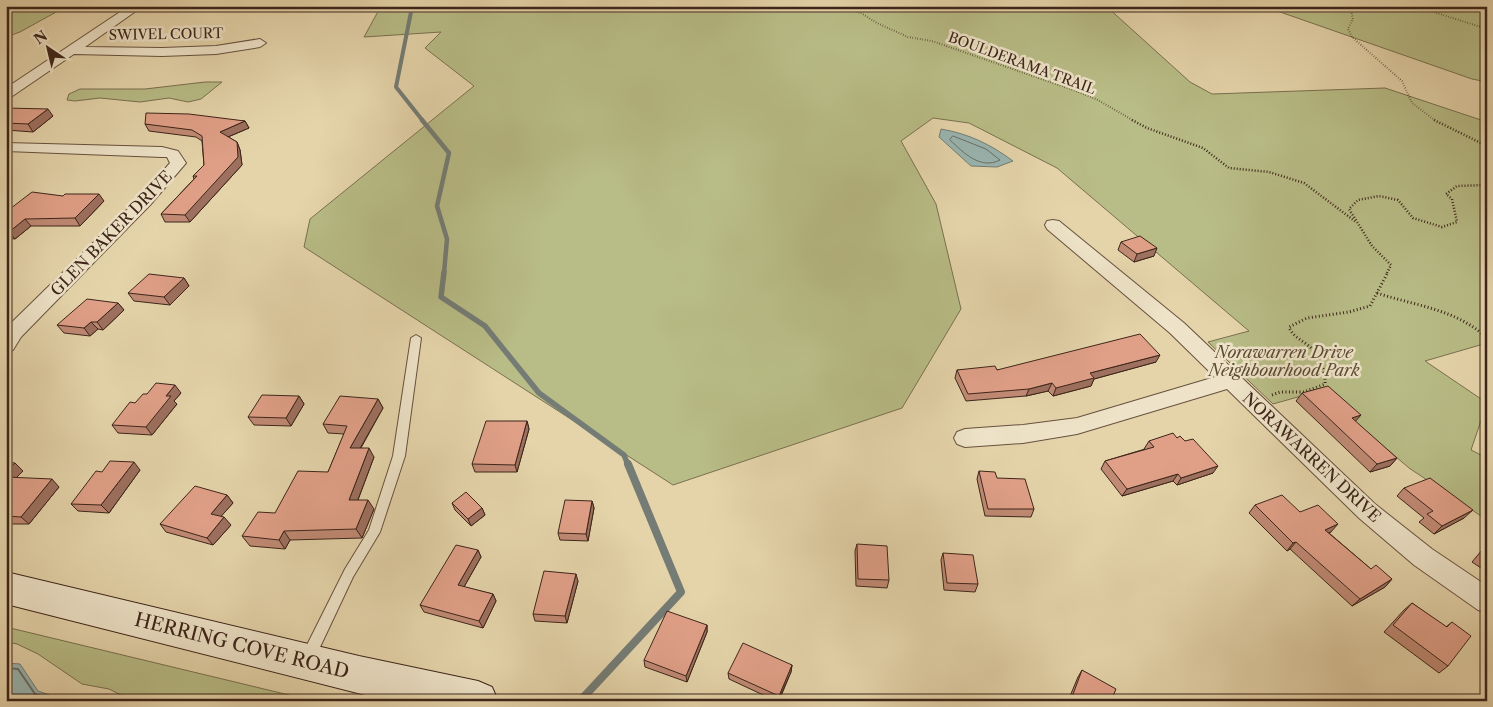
<svg xmlns="http://www.w3.org/2000/svg" width="1493" height="707" font-family="'Libre Caslon Text',serif">
  <style>
    .green { fill: #b8bc86; stroke: #7a7050 }
    .water { fill: #99b6b2; stroke: #747c75 }
    .lines { fill: none; stroke-linecap: round; stroke-linejoin: round }
    .shore-far1 { stroke: #6b6e66; stroke-width: 1 }
    .shore { stroke: #6b6e66; stroke-width: 2 }
    .stream-far3 { stroke: #747c75; stroke-width: 4 }
    .stream-far2 { stroke: #747c75; stroke-width: 4.5 }
    .stream-far1 { stroke: #747c75; stroke-width: 5.5 }
    .stream { stroke: #747c75; stroke-width: 8 }
    .service-casing { stroke: #67513e; stroke-width: 2 }
    .minor-casing { stroke: #67513e; stroke-width: 2 }
    .secondary-casing { stroke: #3d251a; stroke-width: 2 }
    .path-far2 { stroke: #3d251a; stroke-width: 2; stroke-dasharray: 0.5 2; stroke-linecap: butt }
    .path-far1 { stroke: #3d251a; stroke-width: 2.5; stroke-dasharray: 1 2; stroke-linecap: butt }
    .path { stroke: #3d251a; stroke-width: 3; stroke-dasharray: 1 2.5; stroke-linecap: butt }
    .service { fill: #eee3c8; fill-rule: evenodd }
    .minor { fill: #eee3c8; fill-rule: evenodd }
    .secondary { fill: #eee3c8; fill-rule: evenodd }
    .wall { fill: #c18a75; stroke: #3d251a }
    .shaded-wall { fill: #9d705f; stroke: #3d251a }
    .building { fill: #e0a088; stroke: #3d251a }
    .labels { text-anchor: middle; stroke-width: 5; stroke-linejoin: round; paint-order: stroke }
    .far-street-label { font-size: 14px; fill: #3d251a; stroke: #eee3c8 }
    .street-label { font-size: 16px; fill: #3d251a; stroke: #eee3c8 }
    .park-label { font-size: 16px; font-style: italic; fill: #5c4b35; stroke: #eee3c8 }
    .near-street-label { font-size: 19px; fill: #3d251a; stroke: #eee3c8 }
  </style>
  <rect width="100%" height="100%" fill="#e5d4aa"/>
  <filter id="stains"><feTurbulence type="fractalNoise" baseFrequency=".004" numOctaves="4"/><feColorMatrix values="0 0 0 0 .2 0 0 0 0 .09 0 0 0 0 .02 0 0 0 .5 -.17"/></filter>
  <radialGradient id="worn" r=".72"><stop offset=".6" stop-color="#630" stop-opacity="0"/><stop offset="1" stop-color="#630" stop-opacity=".3"/></radialGradient>
  <path class="green" d="M6,6H67L20,32L6,37Z
    M381,6H1106L1190,82L1212,94L1385,88L1487,122V343L1425,361L1487,403L1471,450L1487,458V520L1409,468L1319,391L1273,404L1208,342L1249,331L1057,168L969,123L933,118L901,141L936,204L961,309L902,408L673,485L304,247L310,219L474,86L425,48L441,32L364,37Z
    M1263,6H1487V82L1472,79Z
    M205,82H222L201,99L188,102L169,98L140,102L100,98L75,101L67,100L69,94L80,89H145Z
    M6,627L314,701H133L109,689L82,684L38,654L17,644L6,642Z"/>
  <path class="water" d="M941,129C969,134 990,144 1013,161L997,167L971,166L939,137Z
    M6,663L20,664L38,691L66,701H6Z"/>
  <g class="lines">
    <path class="shore-far1" d="M953,136L986,149L1000,160C980,170 964,153 950,140Z"/>
    <path class="shore" d="M6,668L18,669L35,694L52,701"/>
    <path class="stream-far3" d="M410,6L411,12L396,87L423,121"/>
    <path class="stream-far2" d="M422,120L449,153L437,206L447,239L444,273"/>
    <path class="stream-far1" d="M444,272L441,297L485,326L539,393L624,455L628,465"/>
    <path class="stream" d="M580,701L681,592L628,464"/>
    <defs>
      <path id="service" d="M416,335L421,338L405,456L380,532L353,577L313,662L308,664L303,662L301,657L345,569L369,530L393,456L411,338Z"/>
      <path id="minor" d="M129,6H143L85,47L162,48L216,46L260,39L266,43L260,47L216,54L162,56L74,54L11,97L6,98V88Z
        M6,143L162,147L178,151L186,163L151,204L21,337L13,350L6,352L7,327L139,198L170,163L167,157H162L6,151Z
        M1053,220L1059,221L1184,323L1375,504L1432,549L1487,586V613L1478,610L1414,565L1359,518L1227,389L1077,434L1023,443L965,447L957,444L954,438L957,432L965,429L1023,425L1077,418L1215,377L1170,333L1047,229L1045,225L1047,221Z"/>
      <path id="secondary" d="M6,572L359,656L478,681L492,687L498,701H389L6,604Z"/>
    </defs>
    <use href="#service" class="service-casing"/>
    <use href="#minor" class="minor-casing"/>
    <use href="#secondary" class="secondary-casing"/>
    <path class="path-far2" d="M837,6L861,13L877,23L908,37L932,41L1073,90L1096,99L1134,121
      M1350,6L1353,19L1348,29L1352,37L1402,81L1412,103L1436,121
      M1415,6L1487,29"/>
    <path class="path-far1" d="M1132,120L1147,128L1203,148L1229,168L1269,172L1304,183L1356,222
      M1434,120L1487,146
      M1387,273L1391,265L1372,246L1349,209L1358,200L1379,196L1398,200L1413,218L1442,227L1457,222L1452,199L1446,194L1457,186L1487,185"/>
    <path class="path" d="M1377,293C1416,306 1456,309 1487,338
      M1272,395L1280,392H1304L1325,384C1326,371 1319,355 1310,347C1302,340 1293,337 1289,327L1307,318L1349,312L1370,306L1388,272"/>
    <use href="#service" class="service"/>
    <use href="#minor" class="minor"/>
    <use href="#secondary" class="secondary"/>
  </g>
  <path class="wall" d="M6,108L53,116L33,132L6,130Z
    M245,121L249,128L228,137L237,142L240,150L242,165L190,222H165L161,214L194,179L193,176L204,165L202,141L196,137L149,131L145,124Z
    M104,201L80,226H31L15,239L6,238V212Z
    M1121,242L1154,256L1134,262L1118,250Z
    M184,278L189,286L170,305L134,301L128,293Z
    M118,303L124,310L103,330L98,329L90,336L64,333L57,325Z
    M1156,362L1094,379L1091,386L1053,396L1048,391L1026,396L966,401L955,378L957,370H997Z
    M181,393L174,401L177,404L152,435L118,433L112,425L135,403L147,394Z
    M1302,393L1397,458L1390,466L1370,472L1296,401Z
    M299,396L304,404L291,426L254,425L248,417Z
    M378,399L383,408L361,448L374,457L358,500L374,509L362,538L290,540L285,549L250,546L242,536L275,513L328,472L344,434L328,433L323,424Z
    M527,421L529,429L517,472H475L472,464Z
    M1149,441L1213,473L1177,485L1173,481L1122,496L1101,469L1105,461L1145,449H1144Z
    M6,462L23,471L16,478L59,487L29,524H6Z
    M140,470L109,513L78,511L71,504L102,472Z
    M979,471L1034,509L1031,517L985,516L977,479Z
    M1404,488L1464,518L1434,534L1419,522L1424,518L1397,496Z
    M227,495L233,503L221,516L231,525L213,545L166,532L160,524Z
    M592,501L594,508L588,541L560,540L558,533Z
    M452,503L482,508L485,515L471,526L455,510Z
    M1255,505L1300,512L1331,532L1329,533L1371,569L1392,579L1385,587L1352,606L1290,549L1287,551L1249,513Z
    M857,544L889,580L887,588L856,586L855,551Z
    M1487,544V572L1472,562Z
    M478,550L481,557L464,587L493,594L496,601L483,628L424,612L420,605Z
    M943,553L978,584L975,592L944,590L941,560Z
    M578,581L567,623L535,621L533,614Z
    M1412,603L1446,627L1452,622L1448,666L1439,673L1384,632L1404,610Z
    M707,625V632L687,682L645,667L644,660Z
    M792,665L791,672L779,701H776L729,679L728,673Z
    M1082,670L1111,701H1068L1078,677Z
    M1487,680V701H1482L1479,699Z"/>
  <path class="shaded-wall" d="M48,109L53,116L33,132L28,124Z
    M245,121L249,128L223,139L220,132Z
    M237,142L240,150L242,165L190,222L185,215Z
    M99,194L104,201L80,226L75,218Z
    M25,219L31,226L15,239L9,232Z
    M1157,248L1154,256L1134,262L1137,254Z
    M184,278L189,286L170,305L164,297Z
    M118,303L124,310L103,330L97,322Z
    M91,322L98,329L90,336L84,328Z
    M1160,355L1156,362L1094,379L1091,386L1053,396L1056,388L1090,373Z
    M1052,383L1048,391L1026,396L1029,389Z
    M175,385L181,393L174,401L177,404L152,435L146,427L166,396Z
    M299,396L304,404L291,426L286,418Z
    M378,399L383,408L355,457L350,448Z
    M1361,415L1354,423L1352,418Z
    M527,421L529,429L517,472L515,465Z
    M369,448L374,457L354,510L349,500Z
    M1397,458L1390,466L1370,472L1377,464Z
    M134,462L140,470L109,513L101,505Z
    M15,463L23,471L9,485L6,482V471Z
    M1218,466L1213,473L1177,485L1181,478Z
    M1178,474L1173,481L1122,496L1127,489Z
    M52,479L59,487L29,524L21,517Z
    M227,495L233,503L217,521L211,514Z
    M368,500L374,509L362,538L356,529Z
    M592,501L594,508L588,541L586,534Z
    M482,508L485,515L471,526L468,519Z
    M1473,510L1464,518L1434,534L1442,526Z
    M224,517L231,525L213,545L207,538Z
    M1338,524L1331,532L1318,537L1325,530Z
    M284,531L290,540L285,549L279,540Z
    M1296,542L1290,549L1287,551L1293,543Z
    M478,550L481,557L461,592L458,585Z
    M576,574L578,581L567,623L565,616Z
    M1392,579L1385,587L1352,606L1360,599Z
    M493,594L496,601L483,628L479,621Z
    M707,625V632L687,682L686,676Z
    M792,665L791,672L778,701L779,696Z"/>
  <path class="building" d="M6,108L48,109L28,124L6,123Z
    M146,113L189,114L245,121L220,132L237,142L238,157L185,215L161,214L197,176H193L204,165L202,136L192,130L145,124Z
    M32,192L63,196L65,194H99L75,218L25,219L9,232L6,231V212Z
    M1140,236L1157,248L1137,254L1121,242Z
    M149,274L184,278L164,297L128,293Z
    M87,299L118,303L97,322H91L84,328L57,325Z
    M1140,334L1160,355L1090,373L1094,378L1056,388L1052,383L1029,389L968,394L957,370L995,366L997,370Z
    M156,383L175,385L166,396H171L146,427L112,425L130,402L135,403L143,394H147Z
    M1328,386L1361,415L1352,418L1397,458L1377,464L1302,393Z
    M262,395L299,396L286,418L248,417Z
    M340,396L378,399L350,448H369L349,500H368L356,529L284,531L279,540L242,536L258,512L275,513L298,471L328,472L347,426L323,424Z
    M486,421H527L515,465L472,464Z
    M1173,433L1177,438L1180,436L1185,441L1193,439L1218,466L1181,478L1178,474L1127,489L1105,461L1154,447L1149,441Z
    M110,461L134,462L101,505L71,504L96,471L102,472Z
    M6,462L15,463L6,471Z
    M979,471L995,472L997,478L1025,479L1034,509H988Z
    M6,477L52,479L21,517L6,516Z
    M1430,478L1473,510L1442,526L1427,514L1433,511L1404,488Z
    M195,486L227,495L211,514L224,517L207,538L160,524Z
    M466,492L482,508L468,519L452,503Z
    M1282,495L1300,512L1318,505L1338,524L1325,530L1371,569L1376,565L1392,579L1360,599L1296,542L1293,543L1255,505Z
    M565,500L592,501L586,534L558,533Z
    M857,544L887,546L889,580L858,579Z
    M456,545L478,550L458,585L493,594L479,621L420,605Z
    M1487,548V559L1481,555Z
    M943,553L973,555L978,584L947,583Z
    M544,571L576,574L565,616L533,614Z
    M1412,603L1447,627L1452,622L1471,636L1448,666L1393,625Z
    M667,611L707,625L686,676L644,660Z
    M743,643L792,665L779,696L728,673Z
    M1082,670L1116,689L1111,701H1078L1072,697Z"/>
  <g class="labels">
    <g class="far-street-label">
      <text transform="translate(166 34) rotate(-1)" y="5">SWIVEL COURT</text>
      <text transform="translate(1022 63) rotate(20)" y="5">BOULDERAMA TRAIL</text>
    </g>
    <g class="street-label">
      <text transform="translate(111 233) rotate(-46)" y="6">GLEN BAKER DRIVE</text>
      <text transform="translate(1312 457) rotate(43)" y="6">NORAWARREN DRIVE</text>
    </g>
    <g class="park-label">
      <text x="1284" y="358">Norawarren Drive<tspan x="1284" dy="18">Neighbourhood Park</tspan></text>
    </g>
    <g class="near-street-label">
      <text transform="translate(242 645) rotate(14)" y="7">HERRING COVE ROAD</text>
    </g>
  </g>
  <rect width="1493" height="707" fill="none" stroke="#e5d4aa" stroke-width="25"/>
  <rect x="8" y="8" width="1478" height="692" fill="none" stroke="#3d251a" stroke-width="2.5"/>
  <rect x="12" y="12" width="1468" height="682" fill="none" stroke="#3d251a"/>
  <g transform="translate(48 48) rotate(325)" stroke="#eee3c8" stroke-width="4" paint-order="stroke">
  <path d="M0-4L9 19L0 12L-9 19Z" fill="#3d251a"/>
  <text y="-8" font-size="14" font-weight="bold" text-anchor="middle" fill="#3d251a">N</text>
  </g>
  <rect width="100%" height="100%" filter="url(#stains)"/>
  <rect width="100%" height="100%" fill="url(#worn)"/>
</svg>
